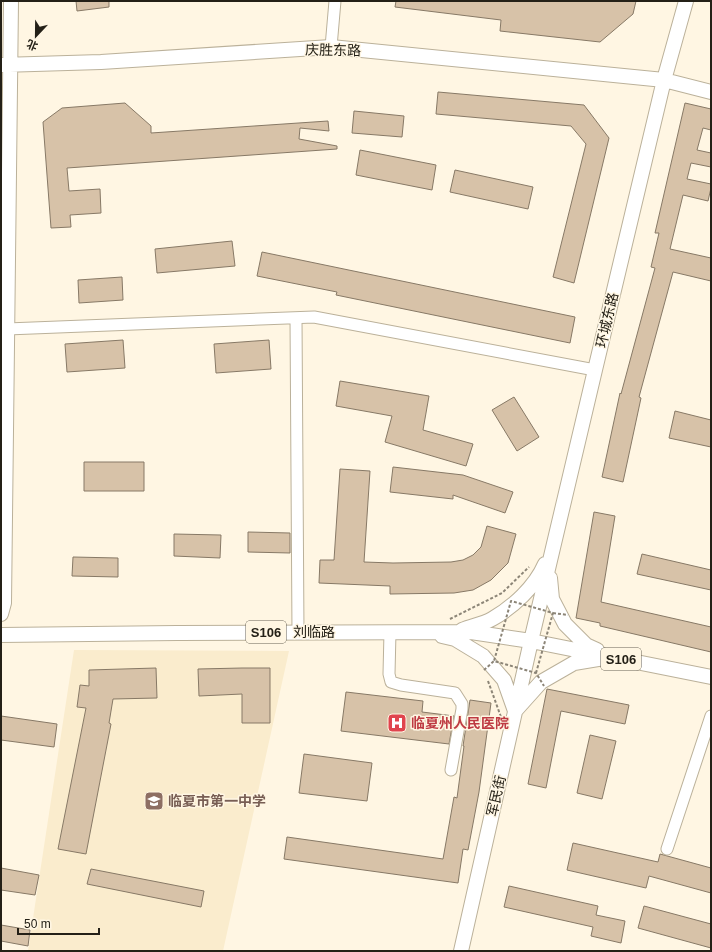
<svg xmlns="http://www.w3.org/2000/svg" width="712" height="952" font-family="Helvetica,'Noto Sans SC',sans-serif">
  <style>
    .built { fill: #faeccd }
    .building { fill: #d7c2a8; stroke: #877966 }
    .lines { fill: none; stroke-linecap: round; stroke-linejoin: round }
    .minor-casing { stroke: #bbb19a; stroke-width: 13 }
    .major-casing { stroke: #bbb19a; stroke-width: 16 }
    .path { stroke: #8c8577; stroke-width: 2; stroke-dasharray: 3 2; stroke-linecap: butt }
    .minor { stroke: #fff; stroke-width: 11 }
    .major { stroke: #fff; stroke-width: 14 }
    .path-bridge { stroke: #8c8577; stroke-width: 2; stroke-dasharray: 3 2; stroke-linecap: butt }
    .labels { text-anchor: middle; stroke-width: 3; stroke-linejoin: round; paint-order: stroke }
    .shield { fill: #fff6e3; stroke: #666054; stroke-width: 1 }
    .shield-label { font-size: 13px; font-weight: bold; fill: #242017 }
    .street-label { font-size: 14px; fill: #242017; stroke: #fff6e3 }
    .health-label { font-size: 14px; font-weight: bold; fill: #be3a42; stroke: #fff6e3; text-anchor: start }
    .education-label { font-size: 14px; font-weight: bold; fill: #785e54; stroke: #fff6e3; text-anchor: start }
  </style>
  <rect width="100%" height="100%" fill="#fff6e3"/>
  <path class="built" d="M74,650L289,651L223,951H28Z"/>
  <path class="building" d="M76,1H109V7L77,11Z
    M396,1H636L633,14L600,42L500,31L501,20L395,7Z
    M438,92L584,105L609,138L574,283L553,277L586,144L571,126L436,114Z
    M125,103L151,126V133L328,121L329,131L300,128L299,139L337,146V149L67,168L69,191L100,189L101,213L70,215L71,227L51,228L43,122L62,108Z
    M685,103L711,109V130L703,128L697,150L711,153V167L691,163L687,179L711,184V188L708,201L683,195L670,249L711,258V281L673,272L639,397L641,398L623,482L602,477L620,393L621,394L655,268L651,267L659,233H655Z
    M354,111L404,116L402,137L352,133Z
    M360,150L436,165L432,190L356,175Z
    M455,170L533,187L528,209L450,192Z
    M232,241L235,266L157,273L155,249Z
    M262,252L575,317L570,343L336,295L337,292L257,276Z
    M122,277L123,300L79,303L78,280Z
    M123,340L125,368L67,372L65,344Z
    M269,340L271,369L216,373L214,344Z
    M340,381L429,396L423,430L473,444L466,466L385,442L392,416L336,406Z
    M514,397L539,437L517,451L492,410Z
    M675,411L711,420V447L669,438Z
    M84,462H144V491H84Z
    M393,467L463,475L513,492L505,513L453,495V499L390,492Z
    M340,469L370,471L364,562L393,563L451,562L463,560L473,555L481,547L487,526L516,534L508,563L491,580L473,590L454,593L390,594V586L319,583L320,560H334Z
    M594,512L615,516L601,602L711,627V652L600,626V623L576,618Z
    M248,532L290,533V553L248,552Z
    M174,534L221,535L220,558L174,556Z
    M642,554L711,570V590L637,574Z
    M73,557L118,558V577L72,576Z
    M156,668L157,698L113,699L109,723L111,724L86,854L58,849L86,708L77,707L80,685L89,686V670Z
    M242,668H270V723H242V694L199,696L198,669Z
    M547,689L629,705L625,724L561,711L546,788L528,784Z
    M346,692L423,701L422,712L454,716L449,744L341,731Z
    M470,700L491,703L479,792L468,850L463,849L458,883L284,859L287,837L443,859L454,797L457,798L464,746H463Z
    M1,716L57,724L54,747L1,740Z
    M590,735L616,741L602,799L577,793Z
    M304,754L372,763L367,801L299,793Z
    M573,843L658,862L660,854L711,868V893L649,876L646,888L567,870Z
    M1,868L39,875L35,895L1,890Z
    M91,869L204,891L201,907L87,884Z
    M509,886L598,906L596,915L625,921L621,943L591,936L593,927L504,907Z
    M644,906L711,924V948L638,928Z
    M1,925L30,930L28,946L1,941Z"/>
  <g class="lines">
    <defs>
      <path id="minor" d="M331,47L335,1
        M296,318L298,632
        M7,329L314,317L595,370
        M390,632L389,674L391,682L401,685L455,693L462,704V709L451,770
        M667,849L711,716"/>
      <path id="major" d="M1,65L101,62L331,47L664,80L711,92
        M550,578L552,599L565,624L586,645L597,650
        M1,614L4,603L11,1
        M462,630C472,626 483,624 492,619C513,607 535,587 545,564
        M1,635L177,633L471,632L531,641L711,677
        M442,636L455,639L483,656L504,680L515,711L541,682L574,663L604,658
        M461,951L531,641L595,370L664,80L686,1"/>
    </defs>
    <use href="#minor" class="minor-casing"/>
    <use href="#major" class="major-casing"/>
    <path class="path" d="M450,619L502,593L529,567
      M488,681L501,717"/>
    <use href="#minor" class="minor"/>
    <use href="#major" class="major"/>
    <path class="path-bridge" d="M553,613L568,615
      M484,670L494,661
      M536,673L553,613L511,601L494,661L536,673L544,686"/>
  </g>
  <defs>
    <symbol id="hospital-square" viewBox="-11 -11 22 22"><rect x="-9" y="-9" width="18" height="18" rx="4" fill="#e0444e" stroke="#fff6e3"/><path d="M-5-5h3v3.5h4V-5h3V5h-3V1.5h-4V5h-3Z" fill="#fff"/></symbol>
    <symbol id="school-square" viewBox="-11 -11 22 22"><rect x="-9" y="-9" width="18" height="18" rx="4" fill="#8d6e63" stroke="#fff6e3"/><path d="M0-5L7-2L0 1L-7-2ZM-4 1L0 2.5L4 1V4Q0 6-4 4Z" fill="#fff"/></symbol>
  </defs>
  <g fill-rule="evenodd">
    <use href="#hospital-square" x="386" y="712" width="22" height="22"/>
    <use href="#school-square" x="143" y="790" width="22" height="22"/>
  </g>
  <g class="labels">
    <g class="shield">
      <rect x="246" y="621" width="40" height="22" rx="3"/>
      <rect x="601" y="648" width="40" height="22" rx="3"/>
    </g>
    <g class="shield-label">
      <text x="266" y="637">S106</text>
      <text x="621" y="664">S106</text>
    </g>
    <g class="street-label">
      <text transform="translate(333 50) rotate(1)" y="5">庆胜东路</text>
      <text transform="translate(607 320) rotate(-77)" y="5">环城东路</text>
      <text x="314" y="637">刘临路</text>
      <text transform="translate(496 796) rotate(-77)" y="5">军民街</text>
    </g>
    <g class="health-label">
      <text x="411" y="728">临夏州人民医院</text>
    </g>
    <g class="education-label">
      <text x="168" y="806">临夏市第一中学</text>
    </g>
  </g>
  <rect width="712" height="952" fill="none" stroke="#242017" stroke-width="4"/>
  <g transform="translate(36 36) rotate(202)" stroke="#fff6e3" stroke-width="3" paint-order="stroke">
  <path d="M0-3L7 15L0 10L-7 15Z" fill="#242017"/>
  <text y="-6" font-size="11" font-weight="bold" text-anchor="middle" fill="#242017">北</text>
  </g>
  <path d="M18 928v6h81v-6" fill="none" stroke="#242017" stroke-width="2"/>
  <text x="24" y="928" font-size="12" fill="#242017" stroke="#fff6e3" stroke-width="3" paint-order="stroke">50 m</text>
</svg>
